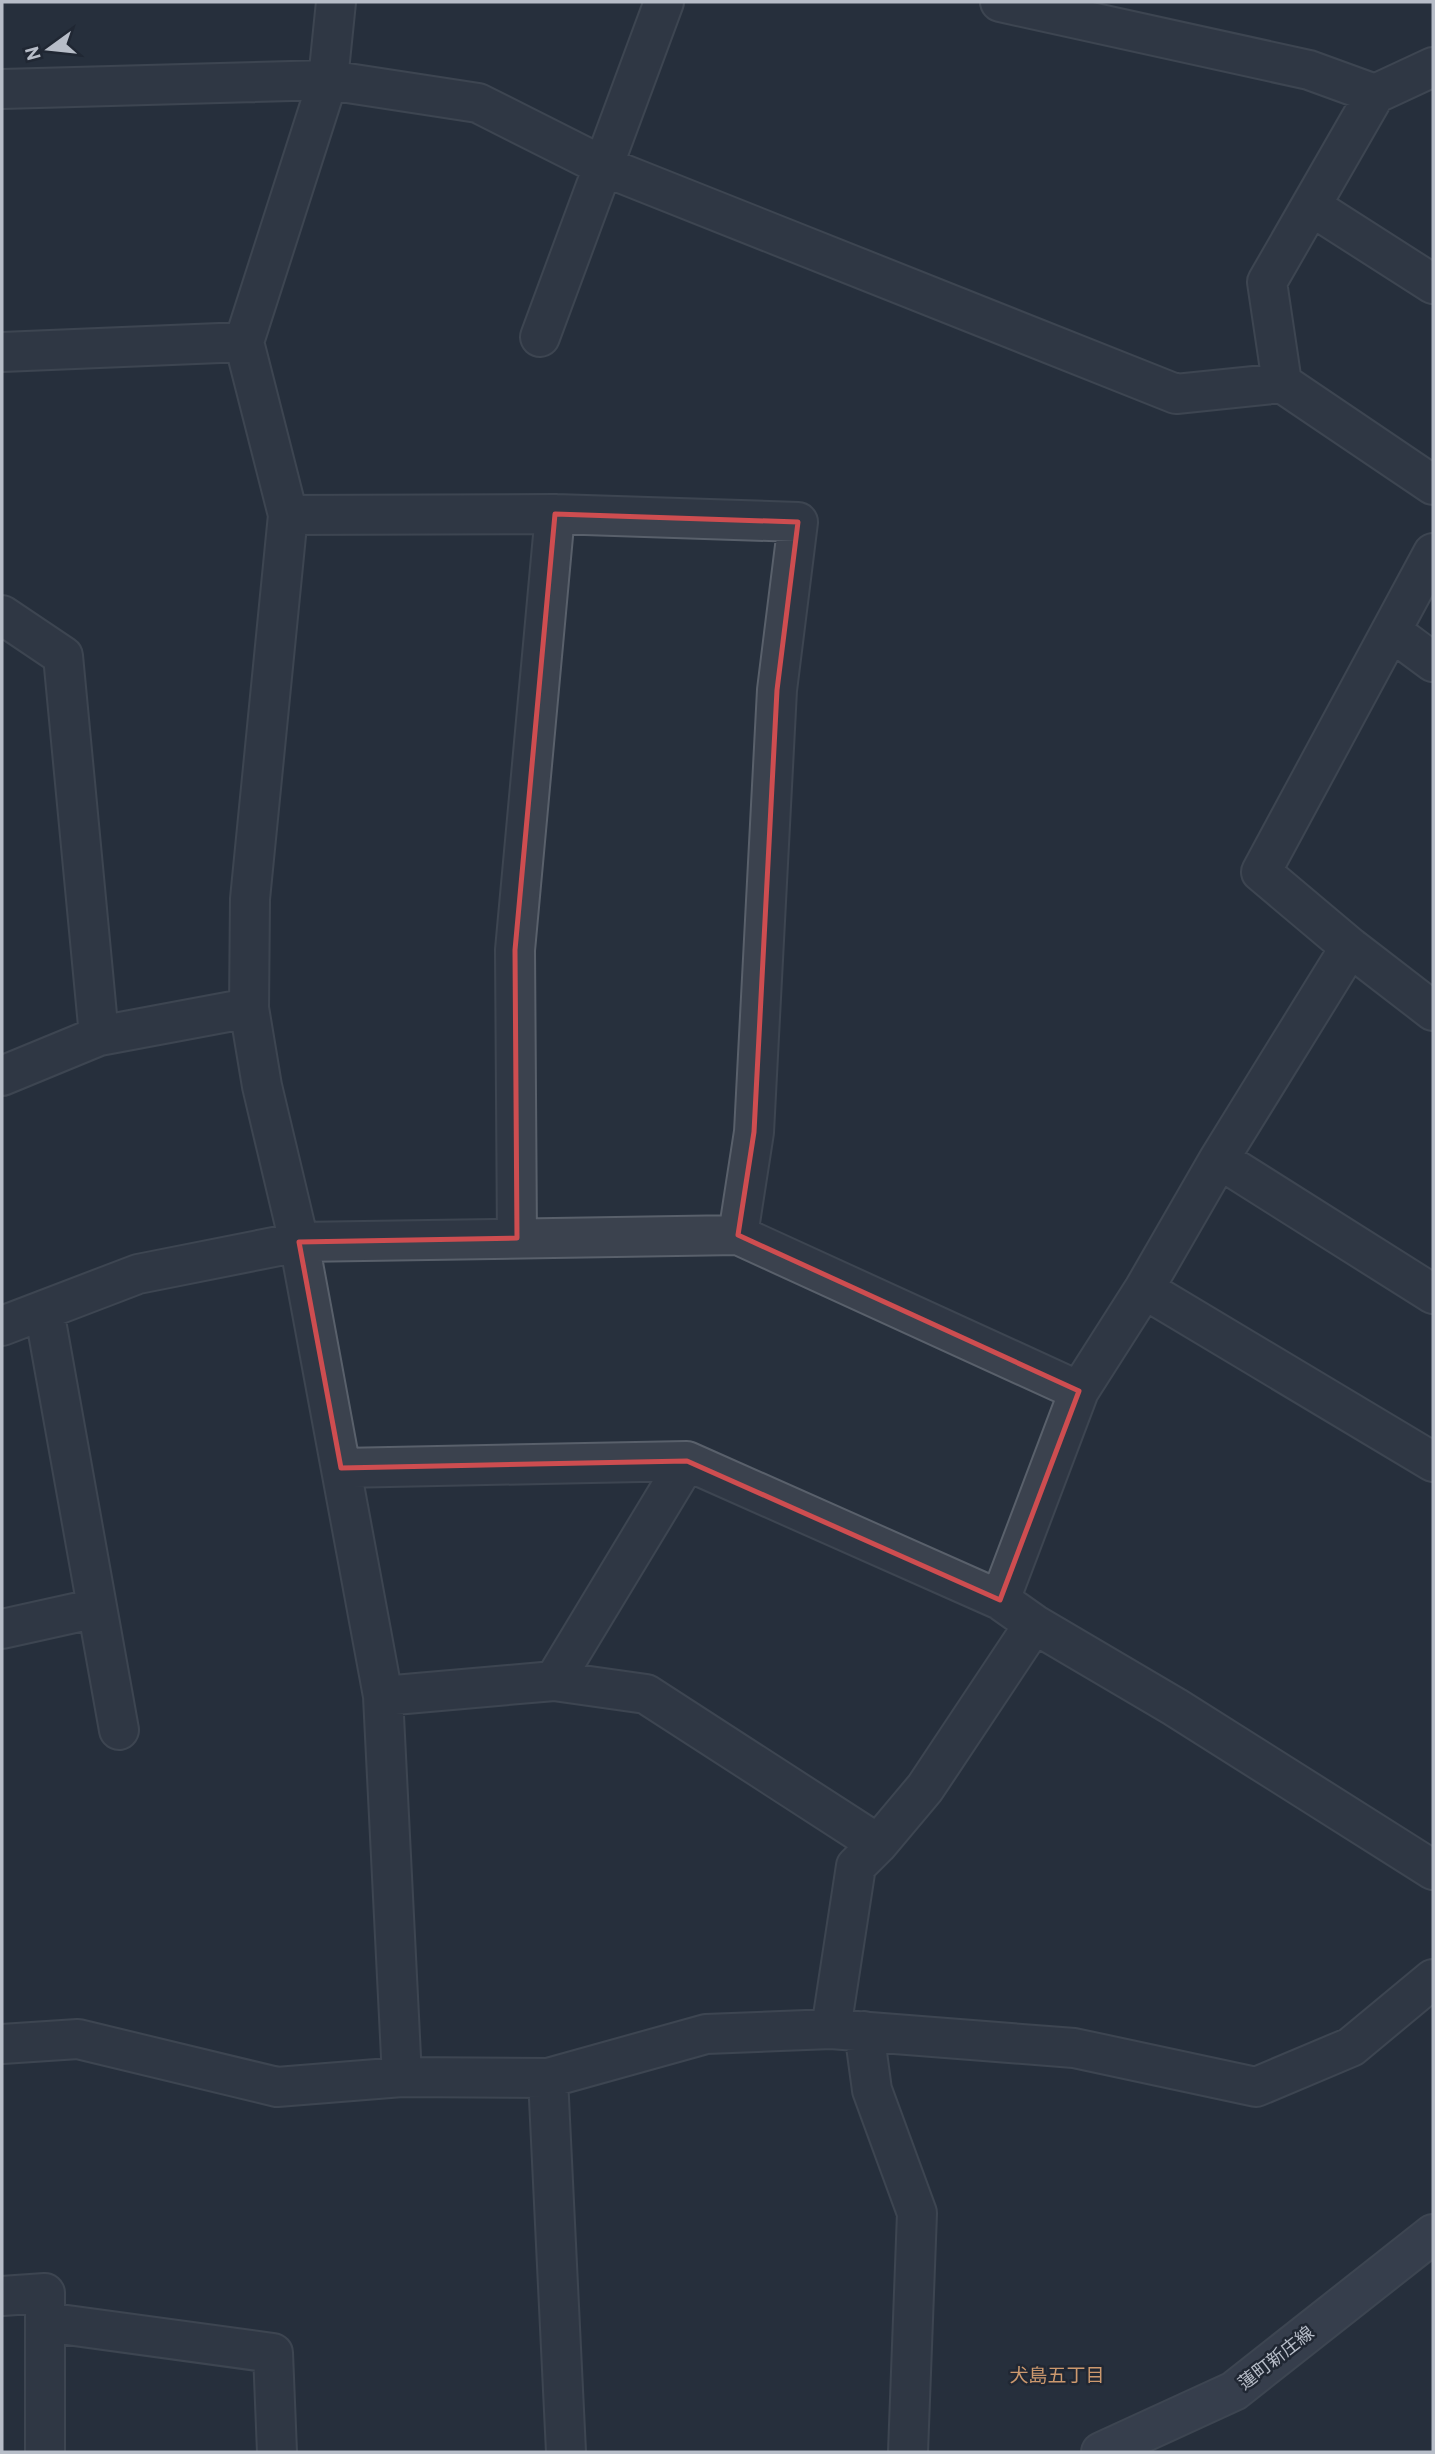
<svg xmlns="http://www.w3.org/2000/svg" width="1435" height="2454" font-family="Overpass,'Noto Sans JP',sans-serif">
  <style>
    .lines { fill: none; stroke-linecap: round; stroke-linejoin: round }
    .minor-casing { stroke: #59606b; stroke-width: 42 }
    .secondary-casing { stroke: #59606b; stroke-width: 42 }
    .minor { stroke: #3b424e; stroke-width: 38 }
    .secondary { stroke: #495160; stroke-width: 38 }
    .marked { fill: none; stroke: #ce4d50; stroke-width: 5; stroke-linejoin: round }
    .labels { text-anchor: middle; stroke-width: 5; stroke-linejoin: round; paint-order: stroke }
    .street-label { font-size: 18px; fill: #b7bdc8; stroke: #202733 }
    .neighbourhood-label { font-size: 19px; fill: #cc996e; stroke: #202733 }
  </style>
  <rect width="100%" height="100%" fill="#27303d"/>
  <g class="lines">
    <defs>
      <path id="minor" d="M336,2L328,80L244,342L288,515L250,899L249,1008L262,1086L299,1242L383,1696L402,2077L548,2078L566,2452
        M1000,2L1309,70L1375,94
        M1433,67L1375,94L1267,282L1282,383L1433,485
        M2,89L328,80L478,103L603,166L1176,394L1282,383
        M1311,206L1433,284
        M540,337L664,2
        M2,352L244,342
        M288,515L555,514L798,522L777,690L754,1132L738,1235
        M1433,553L1261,872L1350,947L1433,1011
        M2,615L63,656L99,1036
        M1391,631L1433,662
        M2,1076L99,1036L249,1008
        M1219,1159L1433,1294
        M517,1238L515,950L555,514
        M1144,1289L1433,1462
        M44,1310L119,1730
        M2,1326L138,1274L299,1242L738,1235L1079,1391L1000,1600L1034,1624L1175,1707L1433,1870
        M1079,1391L1144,1289L1219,1159L1350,947
        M341,1468L687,1461L1000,1600
        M2,1629L97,1608
        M554,1681L687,1461
        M383,1696L554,1681L646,1694L878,1844
        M831,2029L856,1866L878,1844L925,1788L1034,1624
        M864,2031L872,2090L917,2213L908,2452
        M2,2044L78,2039L277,2087L402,2077
        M548,2078L706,2034L831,2029L1074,2048L1256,2087L1351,2047L1433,1979
        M2,2296L45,2293V2452
        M45,2322L273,2353L277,2452"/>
      <path id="secondary" d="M1101,2452L1234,2391L1433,2234"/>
    </defs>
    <use href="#minor" class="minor-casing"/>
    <use href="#secondary" class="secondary-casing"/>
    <use href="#minor" class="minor"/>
    <use href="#secondary" class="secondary"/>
  </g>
  <path d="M0 0H1435V2454H0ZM555,514L798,522L777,690L754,1132L738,1235L1079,1391L1000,1600L687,1461L341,1468L299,1242L517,1238L515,950Z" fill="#27303d" fill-opacity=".55" fill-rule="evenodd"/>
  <path class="marked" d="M555,514L798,522L777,690L754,1132L738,1235L1079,1391L1000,1600L687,1461L341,1468L299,1242L517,1238L515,950Z"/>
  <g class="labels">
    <g class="street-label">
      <text transform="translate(1276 2358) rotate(-38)" y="6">蓮町新庄線</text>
    </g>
    <g class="neighbourhood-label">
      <text x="1057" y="2382">犬島五丁目</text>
    </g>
  </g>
  <rect width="1435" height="2454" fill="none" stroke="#b7bdc8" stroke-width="7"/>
  <g transform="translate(49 49) rotate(255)" stroke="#202733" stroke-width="5" paint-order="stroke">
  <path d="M0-5L12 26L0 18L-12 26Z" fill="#b7bdc8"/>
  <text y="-10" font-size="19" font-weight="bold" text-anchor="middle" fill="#b7bdc8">N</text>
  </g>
</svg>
